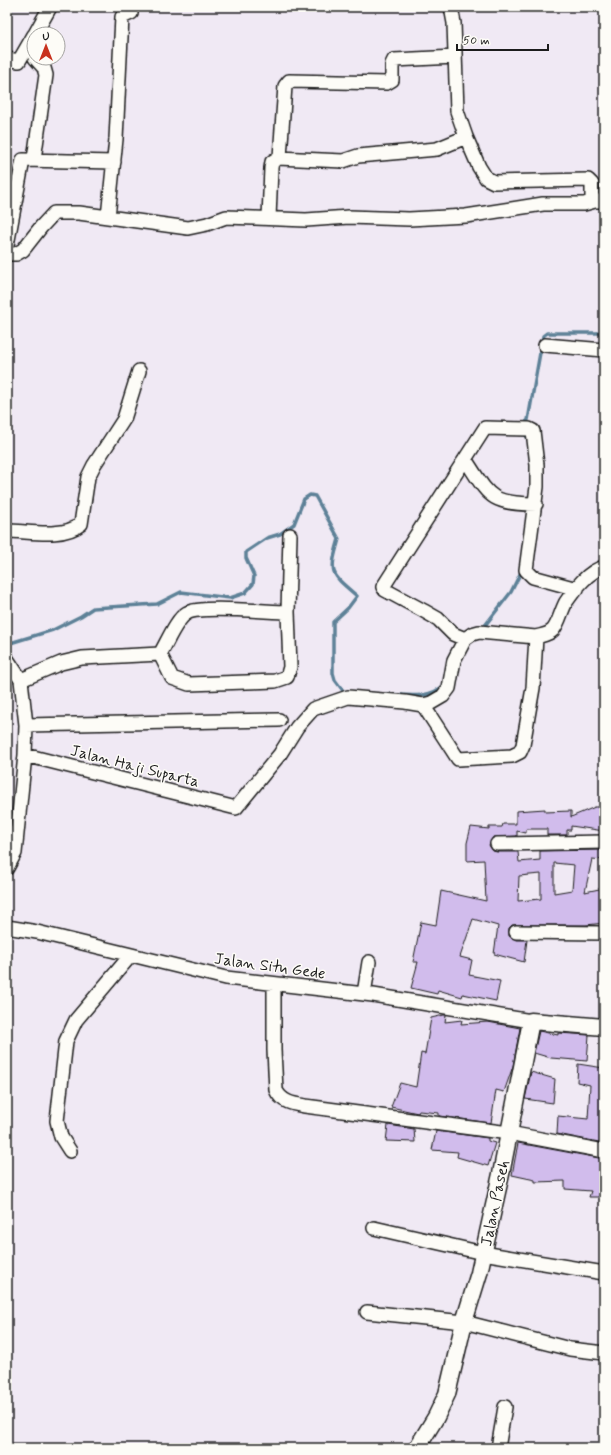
<svg xmlns="http://www.w3.org/2000/svg" width="611" height="1455" font-family="Mynerve,sans-serif">
  <style>
    .lines { fill: none; stroke-linecap: round; stroke-linejoin: round }
    .stream { stroke: #5d8197; stroke-width: 3.5 }
    .building { fill: #d1bcec; stroke: #1c1c1c; fill-rule: evenodd }
    .minor-casing { stroke: #1c1c1c; stroke-width: 16 }
    .tertiary-casing { stroke: #1c1c1c; stroke-width: 19 }
    .minor { stroke: #fdfcf7; stroke-width: 13 }
    .tertiary { stroke: #fdfcf7; stroke-width: 16 }
    .labels { text-anchor: middle; stroke-width: 3; stroke-linejoin: round; paint-order: stroke }
    .street-label { font-size: 16px; fill: #1c1c1c; stroke: #fdfcf7 }
  </style>
  <rect width="100%" height="100%" fill="#f0e9f4"/>
  <filter id="ink" filterUnits="userSpaceOnUse"><feTurbulence type="fractalNoise" baseFrequency=".025" numOctaves="2"/><feDisplacementMap in="SourceGraphic" scale="8" xChannelSelector="R" yChannelSelector="G"/><feConvolveMatrix kernelMatrix="1 2 1 2 8 2 1 2 1" color-interpolation-filters="sRGB"/></filter>
  <g filter="url(#ink)">
    <g class="lines">
      <path class="stream" d="M529,440L525,434V423L528,420L543,336L547,333H604
        M483,628L511,592L522,570
        M7,644L53,630L81,616L93,608L157,604L181,592L230,598L245,593L253,584L254,576L246,558V552L267,538L280,534L294,524L304,499L310,495L315,496L339,539C329,574 330,573 357,596L348,608L333,622V673L335,680L344,692H349
        M7,677L10,683L7,695
        M387,694C404,695 430,700 444,685"/>
    </g>
    <path class="building" d="M595,807H604V831L571,826V830H567V835H547V829H526V833L517,831V836L493,837L489,845L493,851L497,852H518L519,862L540,860V851L604,850V860L592,859L585,892L604,888V923L586,925H512L509,928V936L516,940H527L524,962L494,954L498,926L473,919L460,957L472,960L469,975L500,981L496,1001L463,994L462,997L438,990L437,994L411,988L418,962H413L421,922L436,925L441,891L486,901L484,860L467,861V843L471,827L489,829V827H502L503,824H516V811L545,809V812L571,811V817ZM554,863L574,865L572,890L554,893ZM541,874V899L518,901L519,876Z
      M444,1015H446L445,1022L462,1020L461,1024L488,1022L520,1028L513,1066L504,1092L496,1090L491,1123L439,1116V1113L419,1111L418,1113L413,1112L391,1107L400,1083L416,1087L421,1053L425,1054L431,1018Z
      M539,1031L558,1035V1033L589,1035L587,1061L551,1058L534,1053Z
      M578,1064L604,1068V1079H601L604,1102V1143L557,1134L558,1116L588,1119L590,1085L577,1082Z
      M531,1072L555,1079L553,1103L525,1099Z
      M388,1125L414,1129L415,1142L386,1141Z
      M436,1131L488,1138V1141L495,1143L488,1166L457,1157L458,1152L432,1150Z
      M518,1143L604,1159V1197H589L591,1191L565,1189V1181L535,1182V1180L512,1175Z"/>
    <g class="lines">
      <defs>
        <path id="minor" d="M451,7L454,23L457,111L466,137L479,167L486,178L494,182L588,180L592,184V199L595,201H604
          M35,34L50,7
          M7,59L19,61L34,35
          M280,157L285,86L289,81L387,83L392,80V64L394,60L455,57
          M34,159L46,75L44,68L35,58
          M108,217L116,139L122,17L131,13L130,7
          M269,218L271,168L272,162L278,158L343,161L358,156L437,149L466,137
          M7,245L23,160L114,162
          M7,254H16L23,250L41,227L54,213H79L188,228L207,224L226,217L306,220L349,217L409,219L466,216L543,204H584L595,201
          M545,345L604,350
          M465,459C489,495 488,504 536,504
          M7,531C29,531 62,539 81,524L88,477L94,465L124,419L139,371
          M536,637C542,635 548,635 553,630C559,623 561,611 566,602C575,589 588,571 604,567
          M465,639L453,634L438,619L424,611L385,590L383,587L485,428L529,429L533,431L537,465V487L526,570L533,577L577,589
          M160,654L172,678L189,684L275,681L287,677L290,667L288,612L290,535
          M7,659L21,680L26,725L25,755L15,853L7,868
          M21,680L61,663L82,658L160,654C167,643 176,619 187,613C200,605 269,612 288,612
          M26,725L279,720
          M25,755L236,808L280,754L297,727L313,709L348,697L405,702L423,705L431,703L443,696L449,688L454,660L465,639L472,634L479,632L536,637L533,688L523,745L520,752L512,756L458,759L423,705
          M497,844L604,842
          M7,927L37,932L226,978L373,995L531,1021
          M516,932L604,933
          M274,984V1050L276,1090C281,1102 293,1104 305,1106L509,1133L604,1151
          M364,994L369,962
          M70,1151L61,1137L57,1121L66,1041L76,1020L131,955
          M374,1228L483,1253L604,1273
          M367,1312L464,1322L570,1349L604,1353
          M498,1448L505,1407"/>
        <path id="tertiary" d="M417,1448L436,1417L447,1394L464,1322L479,1273L501,1174L531,1021L604,1027"/>
      </defs>
      <use href="#minor" class="minor-casing"/>
      <use href="#tertiary" class="tertiary-casing"/>
      <use href="#minor" class="minor"/>
      <use href="#tertiary" class="tertiary"/>
    </g>
  </g>
  <g class="labels">
    <g class="street-label">
      <text transform="translate(135 765) rotate(14)" y="6">Jalan Haji Suparta</text>
      <text transform="translate(270 965) rotate(8)" y="6">Jalan Situ Gede</text>
      <text transform="translate(494 1203) rotate(-78)" y="6">Jalan Paseh</text>
    </g>
  </g>
  <rect width="611" height="1455" fill="none" stroke="#fdfcf7" stroke-width="24"/>
  <rect x="12" y="12" width="587" height="1431" fill="none" stroke="#1c1c1c" stroke-width="1.5" filter="url(#ink)"/>
  <g transform="translate(46 46)"><circle r="19" fill="#fdfcf7" stroke="#a3a29f"/>
  <path d="M0-3L7 15L0 10L-7 15Z" fill="#c8321e"/>
  <text y="-6" font-size="11" font-weight="bold" text-anchor="middle" fill="#1c1c1c">U</text>
  </g>
  <path d="M457 44v6h91v-6" fill="none" stroke="#1c1c1c" stroke-width="2"/>
  <text x="463" y="44" font-size="12" fill="#1c1c1c" stroke="#fdfcf7" stroke-width="3" paint-order="stroke">50 m</text>
</svg>
